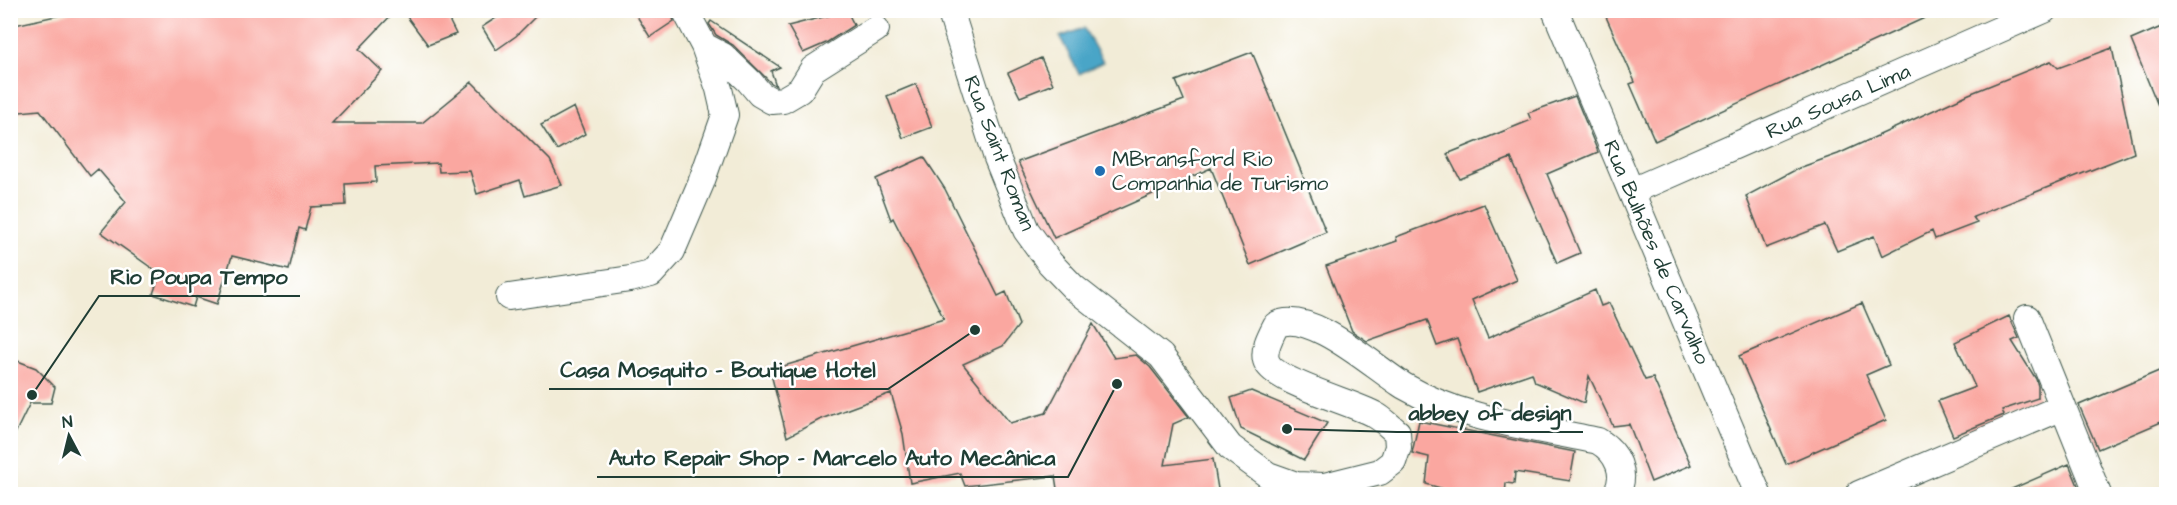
<svg xmlns="http://www.w3.org/2000/svg" width="2177" height="505" font-family="'Architects Daughter',sans-serif">
  <style>
    .water { fill: #49a5c7; stroke: #34717e; stroke-width: 1.5 }
    .building { fill: #faa7a0 }
    .lines { fill: none; stroke-linecap: round; stroke-linejoin: round }
    .minor-casing { stroke: #3f574c; stroke-width: 28 }
    .minor { stroke: #fff; stroke-width: 26 }
    .poi-dot { fill: #1f6fb2; stroke: #fff; stroke-width: 2 }
    .labels { text-anchor: middle; stroke-width: 5; stroke-linejoin: round; paint-order: stroke }
    .street-label { font-size: 21px; fill: #1f3d34; stroke: #fff }
    .poi-label { font-size: 21px; fill: #1f3d34; stroke: #fff; text-anchor: start }
    .leader { fill: none; stroke: #1f3d34; stroke-width: 2 }
    .callout-dot { fill: #1f3d34; stroke: #fff; stroke-width: 2 }
    .callout-label { font-size: 22px; text-anchor: middle; font-weight: bold; fill: #1f3d34; stroke: #fff; stroke-width: 5; stroke-linejoin: round; paint-order: stroke }
  </style>
  <rect width="100%" height="100%" fill="#fff"/>
  <filter id="ink" filterUnits="userSpaceOnUse"><feTurbulence type="fractalNoise" baseFrequency=".0167" numOctaves="2"/><feDisplacementMap in="SourceGraphic" scale="12" xChannelSelector="R" yChannelSelector="G"/><feConvolveMatrix kernelMatrix="1 2 1 2 8 2 1 2 1" color-interpolation-filters="sRGB"/></filter>
  <filter id="wash" filterUnits="userSpaceOnUse"><feTurbulence type="fractalNoise" baseFrequency=".008" numOctaves="4" result="noise"/><feDisplacementMap in="SourceGraphic" scale="24" xChannelSelector="R" yChannelSelector="G"/><feGaussianBlur stdDeviation="1.35" result="paint"/><feColorMatrix in="noise" values="0 0 0 0 0 0 0 0 0 0 0 0 0 0 0 0 0 1.4 0 .05"/><feComposite in="paint" operator="in"/></filter>
  <g filter="url(#wash)">
    <rect width="100%" height="100%" fill="#f2ecd7"/>
    <path class="water" d="M1084,28L1103,62L1079,74L1060,37Z"/>
    <g id="blocks">
      <path class="building" d="M83,10H396L359,49L382,71L332,123H422L472,82L550,160L562,185L525,196L520,180L477,194L470,171L439,172L438,163L375,166L376,182L345,184L346,205L311,207L305,230L299,228L289,270L232,256L217,304L196,297L193,307L153,294L160,274L101,232L126,202L98,169L90,176L40,110L10,113V26Z
        M402,10H444L456,34L428,45Z
        M508,10H542L516,36L496,50L482,27Z
        M633,10H670L674,21L650,37Z
        M1603,10H1942L1655,141L1630,84L1635,82Z
        M847,11L854,25L826,43L803,53L788,26Z
        M711,21L780,67L771,71L776,86L770,82L733,45L716,35L709,24Z
        M2166,25V125L2131,40Z
        M2112,48L2134,153L1973,217L1977,223L1935,239L1932,231L1882,256L1874,236L1837,251L1825,225L1766,248L1746,196L1799,168L1838,154L1969,94L2051,61L2058,68Z
        M1252,52L1326,232L1250,265L1211,168L1054,238L1018,162L1184,100L1176,81Z
        M1041,58L1053,84L1020,97L1008,73Z
        M916,84L932,127L903,138L887,96Z
        M1575,96L1598,152L1547,174L1580,253L1557,263L1511,158L1460,179L1447,154L1531,120L1528,113Z
        M574,107L585,134L557,150L541,125Z
        M924,157L945,189L998,296L1006,292L1019,325L1003,346L963,364L1010,423L1046,413L1093,324L1114,358L1136,355L1150,367L1189,417L1173,424L1165,465L1213,459L1219,495H1058L1055,476L965,486L960,473L910,483L903,434L891,393L821,419L787,437L770,370L944,319L893,218L891,220L876,179Z
        M1484,204L1517,280L1472,300L1488,338L1595,290L1601,306L1609,303L1645,380L1653,378L1691,465L1651,482L1629,424L1613,426L1589,376L1584,403L1535,382L1532,373L1477,392L1457,339L1437,346L1427,320L1367,341L1352,331L1326,266L1397,241L1396,237Z
        M1862,303L1889,365L1866,375L1886,420L1786,464L1739,356Z
        M2009,316L2019,338L2012,341L2036,379L2038,386V398L2002,410L2004,415L1953,436L1938,401L1975,387L1955,342Z
        M10,358L36,368L55,387L51,403H30L10,444Z
        M2166,368V420L2098,449L2079,405Z
        M1251,391L1327,423L1304,460L1241,429L1231,398Z
        M1419,421L1575,452L1570,481L1515,472L1514,484L1506,483L1505,495H1466L1426,484L1429,457L1412,453Z
        M2069,464L2082,495H1998Z"/>
    </g>
  </g>
  <g filter="url(#ink)">
    <use href="#blocks" fill-opacity="0" stroke="#3f574c" stroke-width="1.5"/>
    <g class="lines">
      <defs>
        <path id="minor" d="M685,10L704,46L723,56L749,81L760,94L772,101L783,100L800,90L813,69L876,29
          M950,10L997,158L1026,230L1050,263L1073,287L1161,356L1230,447L1268,475L1296,485L1324,486L1380,472L1393,462L1398,447L1397,432C1390,427 1383,419 1375,415C1353,402 1272,382 1266,360C1263,349 1271,335 1276,325C1309,307 1376,369 1404,386C1462,420 1533,427 1598,441C1617,452 1628,474 1616,494
          M1555,10L1758,494
          M1632,191L2044,10
          M509,297L630,279L651,274L672,251L701,183L725,115L719,89L704,46
          M2027,318L2098,494
          M1859,494L2063,407"/>
      </defs>
      <use href="#minor" class="minor-casing"/>
      <use href="#minor" class="minor"/>
    </g>
  </g>
  <circle class="poi-dot" cx="1100" cy="171" r="6"/>
  <g class="labels">
    <g class="street-label">
      <text transform="translate(1838 101) rotate(-24)" y="7">Rua Sousa Lima</text>
      <text transform="translate(1000 153) rotate(69)" y="7">Rua Saint Roman</text>
      <text transform="translate(1657 252) rotate(67)" y="7">Rua Bulhões de Carvalho</text>
    </g>
    <g class="poi-label">
      <text x="1112" y="166">MBransford Rio<tspan x="1112" dy="24">Companhia de Turismo</tspan></text>
    </g>
  </g>
  <path class="leader" d="M32 395L99 296H300M975 330L888 389H549M1287 429L1397 432H1583M1117 384L1068 477H597"/>
  <g class="callout-dot">
    <circle cx="32" cy="395" r="6"/>
    <circle cx="975" cy="330" r="6"/>
    <circle cx="1287" cy="429" r="6"/>
    <circle cx="1117" cy="384" r="6"/>
  </g>
  <g class="callout-label">
    <text x="199" y="284">Rio Poupa Tempo</text>
    <text x="718" y="377">Casa Mosquito - Boutique Hotel</text>
    <text x="1490" y="420">abbey of design</text>
    <text x="832" y="465">Auto Repair Shop - Marcelo Auto Mecânica</text>
  </g>
  <rect width="2177" height="505" fill="none" stroke="#fff" stroke-width="36"/>
  <g transform="translate(69 436) rotate(353)" stroke="#ffffff" stroke-width="4.5" paint-order="stroke">
  <path d="M0-4.5L10 22L0 15L-10 22Z" fill="#1f3d34"/>
  <text y="-9" font-size="16" font-weight="bold" text-anchor="middle" fill="#1f3d34">N</text>
  </g>
</svg>
